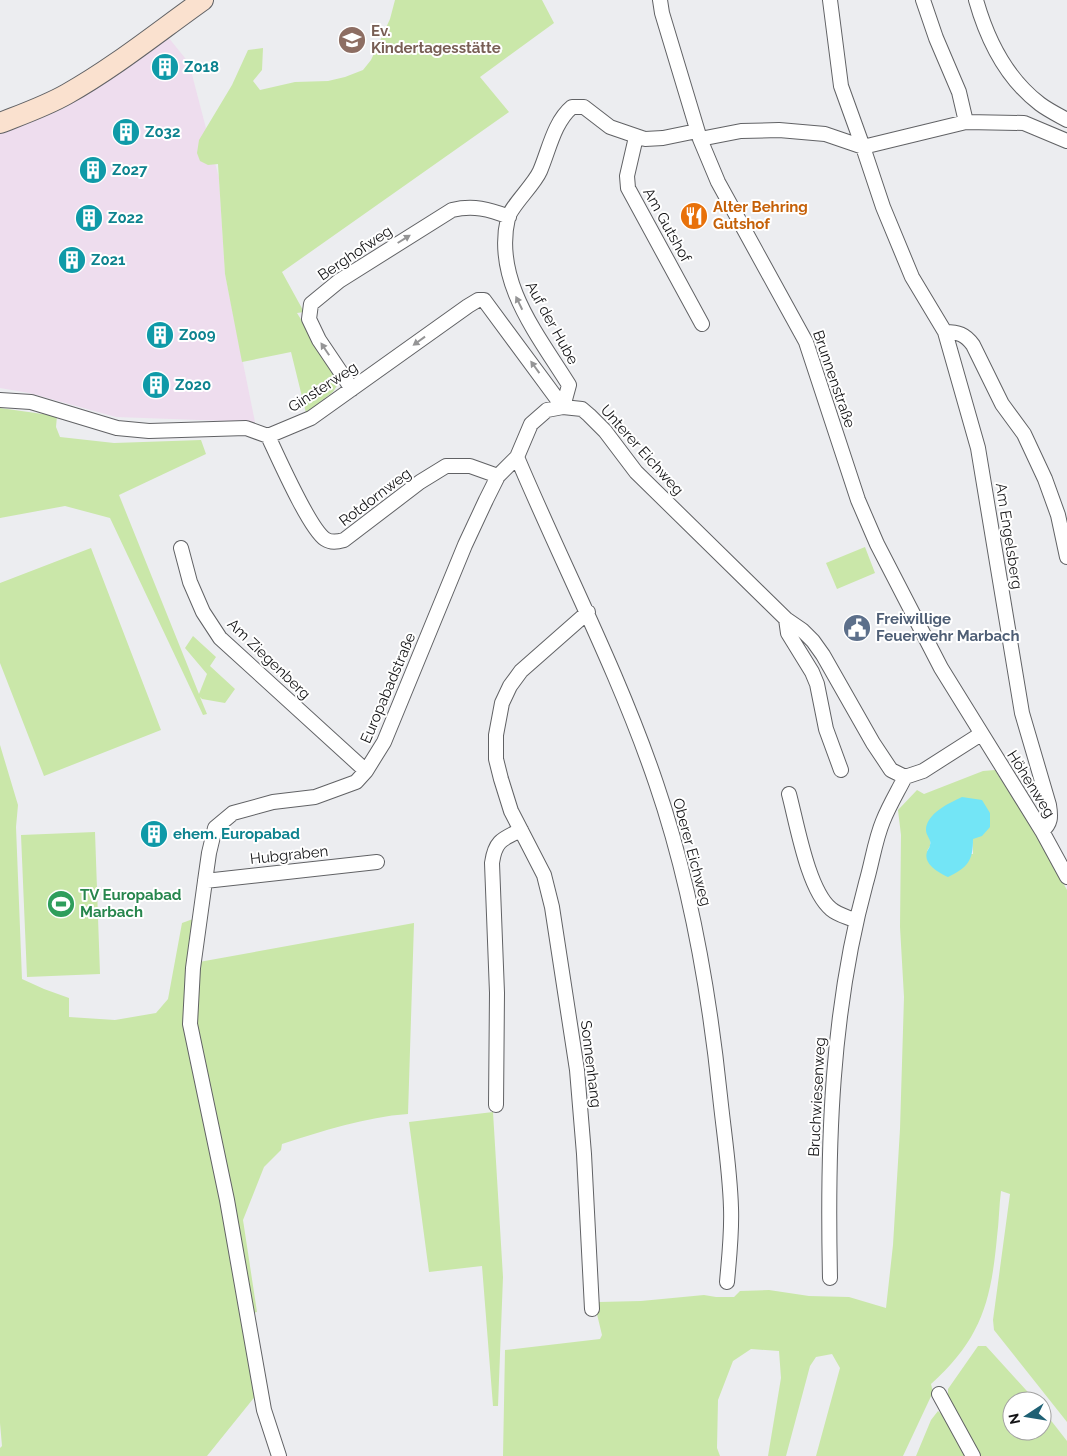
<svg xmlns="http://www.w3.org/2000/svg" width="1067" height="1456" font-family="Raleway,sans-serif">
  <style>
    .industrial { fill: #ede }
    .green { fill: #cae7a9; fill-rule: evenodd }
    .water { fill: #73e5f6 }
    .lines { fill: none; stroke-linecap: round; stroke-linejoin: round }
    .minor-casing { stroke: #616265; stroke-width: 16 }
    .secondary-casing { stroke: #616265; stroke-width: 22 }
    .minor { stroke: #fff; stroke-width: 14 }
    .secondary { stroke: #fae1cf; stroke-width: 20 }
    .oneway { fill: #959596 }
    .labels { text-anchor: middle; stroke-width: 4; stroke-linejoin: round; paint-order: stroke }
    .education-label { font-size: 15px; font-weight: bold; fill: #785e54; stroke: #fff; text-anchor: start }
    .culture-label { font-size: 15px; font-weight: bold; fill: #0d838f; stroke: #fff; text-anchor: start }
    .food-label { font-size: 15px; font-weight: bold; fill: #c56008; stroke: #fff; text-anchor: start }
    .street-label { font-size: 15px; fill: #131315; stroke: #fff }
    .service-label { font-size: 15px; font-weight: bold; fill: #4e5e75; stroke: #fff; text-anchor: start }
    .leisure-label { font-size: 15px; font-weight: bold; fill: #27864d; stroke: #fff; text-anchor: start }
  </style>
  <rect width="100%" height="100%" fill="#ecedf0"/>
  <path class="industrial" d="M168,37L189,63L219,178L225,274L255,422L116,417L29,393L0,388V131L49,115L66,107Z"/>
  <path class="green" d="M395,0H542L554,23L480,77L509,112L282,272L304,312L297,313L330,366L338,384L333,392L306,413L291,352L242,362L225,274L218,164L208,165L200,161L197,153L199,140L232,85L248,50L263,48L262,70L253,81L260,90L295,82L328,81L345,77L363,70L371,60L390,19Z
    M0,408L57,416L56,427L60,437L114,443L201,440L206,454L119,495L199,694L207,674L185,648L193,636L216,657L210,666L235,689L225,703L202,699L200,697L207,714L203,715L110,518L65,506L0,518Z
    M865,547L875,573L837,589L826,563Z
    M91,548L161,730L44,776L0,663V583Z
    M0,745L18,805L16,827L22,979L44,989L69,998V1017L115,1020L156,1013L168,999L182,923L193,919L188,964L414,923L408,1114C365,1117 323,1131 282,1144L281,1150L264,1167L243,1220L257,1312L249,1314L257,1394L207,1456H0V1448L2,1446L0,1423Z
    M995,770L1035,833L1067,890V1422L994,1330L993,1320L1010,1194L1001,1191C999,1206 999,1222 997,1237C991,1302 981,1339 931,1384L933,1392L903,1456H816L840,1368L832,1354L816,1357L810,1366L786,1456H768L781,1378L779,1351L751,1349L733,1361L718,1400L717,1448L720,1456H503L505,1350L600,1339L602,1335L596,1310L599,1302L641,1301L704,1295L716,1297H734L740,1291L769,1290L809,1296L849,1297L886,1308L893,1245L900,1129L904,997L900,927L901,835L898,810L917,790L924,794L983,771ZM973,839V854L927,851L930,846V840Z
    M95,832L100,974L27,977L21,835Z
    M493,1112L503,1277L498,1406H493L482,1266L429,1272L409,1122Z
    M978,1346H986L1036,1401H1012V1431H1042V1409L1067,1441V1456H975L948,1402V1389Z
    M938,1411L944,1416L966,1456H916L931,1420Z"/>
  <path class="water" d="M962,797L982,800L990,813V827L982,836L973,839C973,861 968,867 948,877C939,873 923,864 927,852C927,850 930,848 930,845C932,840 926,836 926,830C926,814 949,803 962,797Z"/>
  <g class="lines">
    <defs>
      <path id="minor" d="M660,0L662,13L700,139L718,182L806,342L858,500L877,544L941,668L1042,831L1067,877
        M830,0L841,86L863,147L966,122L1024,123L1067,141
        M923,0L936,38L959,92L966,122
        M976,0C987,39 1007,79 1040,104C1048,110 1058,115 1067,120
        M636,137L627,176L628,188L702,324
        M700,139L741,131L779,130L825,134L863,147L883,207L912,277L945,332L978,448L1022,713L1049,805C1051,817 1051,824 1042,831
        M945,332C958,332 965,334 973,345L1002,404L1024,434L1045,479L1058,515L1067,557
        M352,389L319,340L309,319L311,304L339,281L452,210C473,205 489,209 509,217
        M0,400L31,402L117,428L149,431L246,428L268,436L311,418L468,306L478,300H484L563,407
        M563,407L569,385C538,335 493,281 508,218C511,206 534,185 540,171C549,150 554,122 572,107H584L610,127L645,139L663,138L697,131
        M268,436C278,457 309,528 325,539C331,543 337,542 344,540L420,482L446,466H470L498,476
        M517,457C563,566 618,671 656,783C691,885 709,990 720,1096C724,1134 730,1171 731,1208C732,1233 729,1258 727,1282
        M181,548L190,582L203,612L220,638L366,771
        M588,612L521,671L510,686L502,703L496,735V759L501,779L511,811L544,875L552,907L577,1070L584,1154L592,1309
        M786,619L788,633L812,672L817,684L826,729L841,770
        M789,794C797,824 808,890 831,909C838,915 848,917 856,921
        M205,881L377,862
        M496,1105L497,993L492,863C495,841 502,839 521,830
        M830,1278C827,1145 831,1011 866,883C872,863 875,840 883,821C889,806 898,791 905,777
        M939,1394L973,1456
        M279,1456L264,1410L227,1200L190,1024L193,968L205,881L209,853L215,828L233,813L273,802L315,797L356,782L366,771L384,742L465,545L486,500L498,476L517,457L531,424L547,410L563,407L582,409L589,415L605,431L636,472L786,619L802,630L813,641L823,655L873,743L891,770L905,777L923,771L981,734"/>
      <path id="secondary" d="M0,123C23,114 46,106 67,94C115,67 158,32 203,0"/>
    </defs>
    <use href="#minor" class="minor-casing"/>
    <use href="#secondary" class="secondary-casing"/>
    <use href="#minor" class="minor"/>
    <use href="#secondary" class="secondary"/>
  </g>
  <defs><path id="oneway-solid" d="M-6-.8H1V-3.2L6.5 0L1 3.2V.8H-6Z" transform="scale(1.25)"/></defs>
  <g class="oneway">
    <use href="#oneway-solid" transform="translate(404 239) rotate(-32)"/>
    <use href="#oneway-solid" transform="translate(519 303) rotate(-116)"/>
    <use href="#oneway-solid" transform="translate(419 341) rotate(144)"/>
    <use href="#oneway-solid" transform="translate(325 349) rotate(-124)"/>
    <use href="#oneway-solid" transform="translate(535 367) rotate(-126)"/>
  </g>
  <defs>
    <symbol id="school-disc" viewBox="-11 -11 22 22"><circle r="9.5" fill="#8d6e63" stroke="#fff"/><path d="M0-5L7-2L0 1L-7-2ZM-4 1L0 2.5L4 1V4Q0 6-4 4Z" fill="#fff"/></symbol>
    <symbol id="building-disc" viewBox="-11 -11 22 22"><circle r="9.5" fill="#0f9aa8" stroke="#fff"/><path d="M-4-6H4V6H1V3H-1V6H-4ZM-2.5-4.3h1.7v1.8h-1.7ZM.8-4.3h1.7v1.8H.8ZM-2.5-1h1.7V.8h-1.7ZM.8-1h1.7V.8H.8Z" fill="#fff"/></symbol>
    <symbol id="restaurant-disc" viewBox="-11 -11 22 22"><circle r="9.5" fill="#e8710a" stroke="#fff"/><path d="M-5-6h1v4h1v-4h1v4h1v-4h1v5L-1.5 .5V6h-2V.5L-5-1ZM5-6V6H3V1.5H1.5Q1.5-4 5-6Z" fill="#fff"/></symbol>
    <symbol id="civic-disc" viewBox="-11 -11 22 22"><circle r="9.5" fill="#5c6f8a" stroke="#fff"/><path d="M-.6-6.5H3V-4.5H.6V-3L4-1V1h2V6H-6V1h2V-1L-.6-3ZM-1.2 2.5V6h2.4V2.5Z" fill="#fff"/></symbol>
    <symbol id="stadium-disc" viewBox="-11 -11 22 22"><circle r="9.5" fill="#2e9e5b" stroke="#fff"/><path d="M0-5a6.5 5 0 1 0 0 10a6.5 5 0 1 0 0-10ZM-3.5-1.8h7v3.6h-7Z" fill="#fff"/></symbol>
  </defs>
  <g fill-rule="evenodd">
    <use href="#school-disc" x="336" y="24" width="32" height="32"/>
    <use href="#building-disc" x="149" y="51" width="32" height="32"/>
    <use href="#building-disc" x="110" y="116" width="32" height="32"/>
    <use href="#building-disc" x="77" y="154" width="32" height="32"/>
    <use href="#restaurant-disc" x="678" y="200" width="32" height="32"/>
    <use href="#building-disc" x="73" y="202" width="32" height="32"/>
    <use href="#building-disc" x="56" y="244" width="32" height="32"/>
    <use href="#building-disc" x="144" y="319" width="32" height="32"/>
    <use href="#building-disc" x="140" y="369" width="32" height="32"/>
    <use href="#civic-disc" x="841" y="612" width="32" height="32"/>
    <use href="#building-disc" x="138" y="818" width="32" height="32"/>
    <use href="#stadium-disc" x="45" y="888" width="32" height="32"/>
  </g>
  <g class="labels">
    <g class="education-label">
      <text x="371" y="36">Ev.<tspan x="371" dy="17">Kindertagesstätte</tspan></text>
    </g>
    <g class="culture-label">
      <text x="184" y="72">Z018</text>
      <text x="145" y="137">Z032</text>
      <text x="112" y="175">Z027</text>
      <text x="108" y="223">Z022</text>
      <text x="91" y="265">Z021</text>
      <text x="179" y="340">Z009</text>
      <text x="175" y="390">Z020</text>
      <text x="173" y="839">ehem. Europabad</text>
    </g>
    <g class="food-label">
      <text x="713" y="212">Alter Behring<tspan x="713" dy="17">Gutshof</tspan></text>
    </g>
    <g class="street-label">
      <text transform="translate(667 225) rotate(61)" y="5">Am Gutshof</text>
      <text transform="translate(355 253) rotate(-34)" y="5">Berghofweg</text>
      <text transform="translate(552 323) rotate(61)" y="5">Auf der Hube</text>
      <text transform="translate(834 379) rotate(71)" y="5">Brunnenstraße</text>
      <text transform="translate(323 387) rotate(-33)" y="5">Ginsterweg</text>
      <text transform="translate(642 450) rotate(48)" y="5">Unterer Eichweg</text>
      <text transform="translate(375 497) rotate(-37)" y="5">Rotdornweg</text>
      <text transform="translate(1009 536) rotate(81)" y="5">Am Engelsberg</text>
      <text transform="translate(269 659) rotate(44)" y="5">Am Ziegenberg</text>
      <text transform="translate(388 688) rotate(-67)" y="5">Europabadstraße</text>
      <text transform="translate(1031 784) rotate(58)" y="5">Höhenweg</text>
      <text transform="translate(692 852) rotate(75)" y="5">Oberer Eichweg</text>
      <text transform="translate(289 855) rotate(-6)" y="5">Hubgraben</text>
      <text transform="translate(591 1064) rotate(83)" y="5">Sonnenhang</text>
      <text transform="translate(817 1097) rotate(-87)" y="5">Bruchwiesenweg</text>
    </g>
    <g class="service-label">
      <text x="876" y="624">Freiwillige<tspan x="876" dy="17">Feuerwehr Marbach</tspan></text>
    </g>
    <g class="leisure-label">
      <text x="80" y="900">TV Europabad<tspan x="80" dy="17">Marbach</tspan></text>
    </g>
  </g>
  <g transform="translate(1027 1416) rotate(258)"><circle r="24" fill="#ffffff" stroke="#a1a1a1"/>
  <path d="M0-4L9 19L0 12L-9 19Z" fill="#1e6074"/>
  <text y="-8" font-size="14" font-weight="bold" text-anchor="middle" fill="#131315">N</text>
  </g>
</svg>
